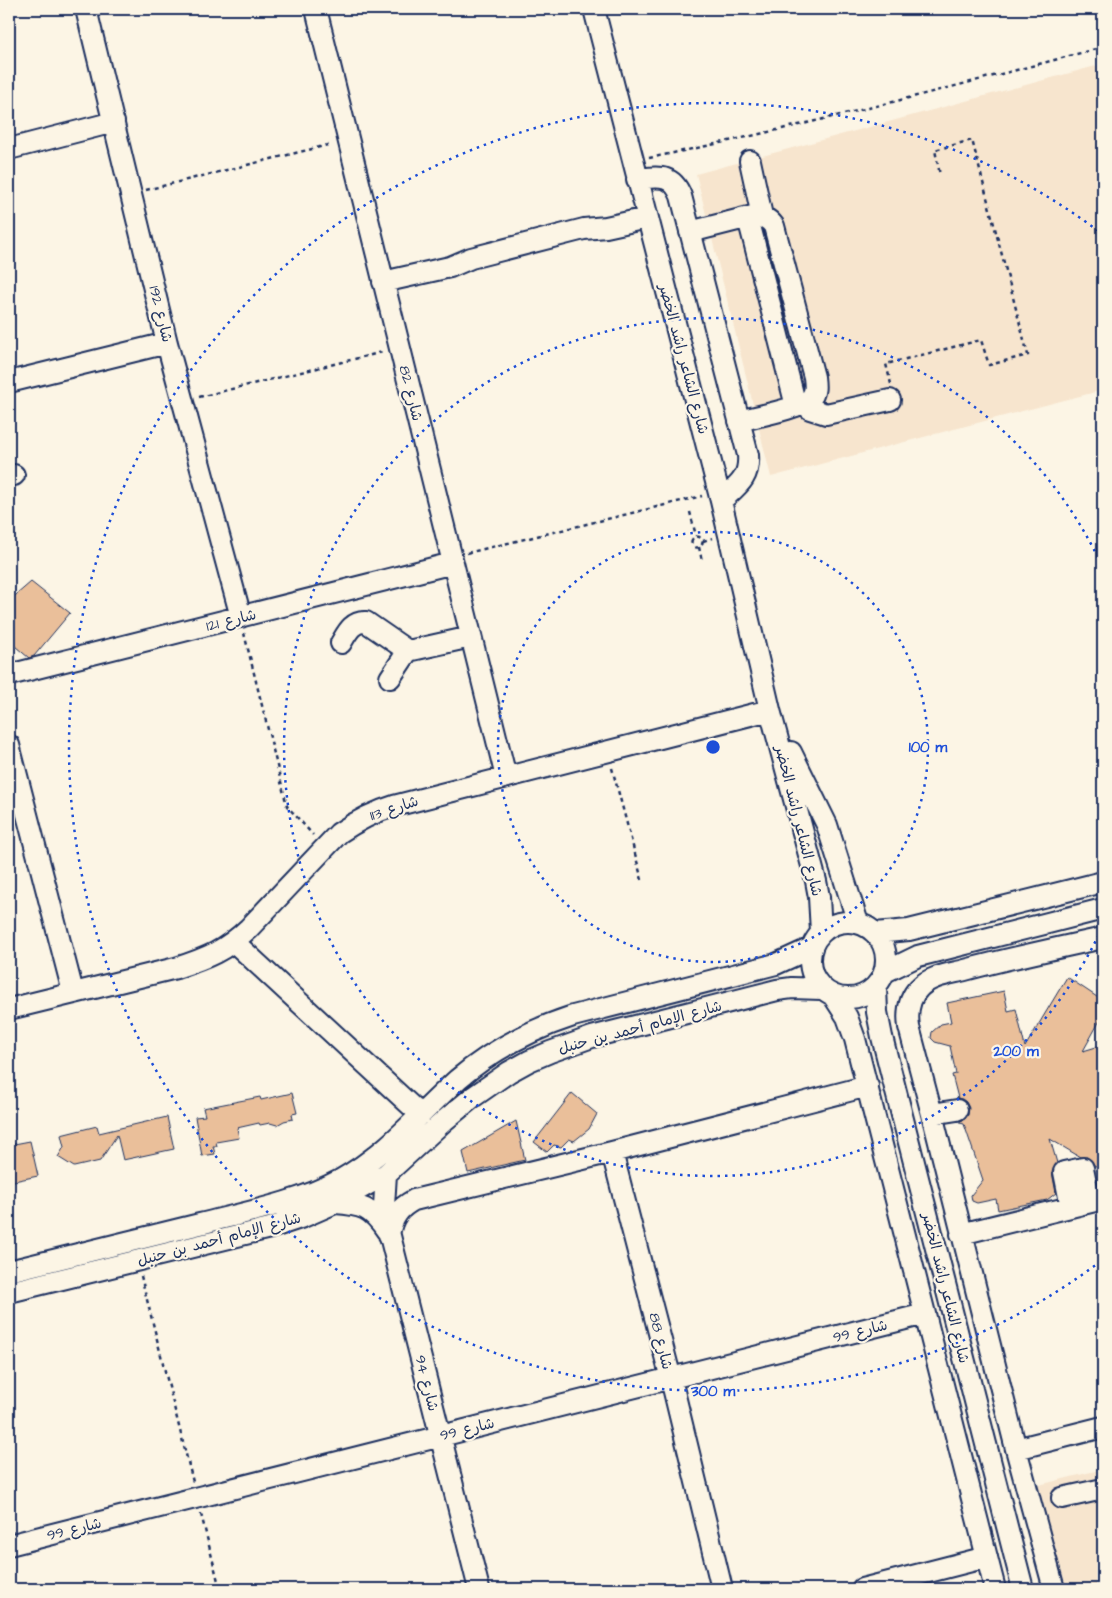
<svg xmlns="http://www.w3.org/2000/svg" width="1112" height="1598" font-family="'Architects Daughter','Playpen Sans Arabic',sans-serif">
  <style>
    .built { fill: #f7e5ce }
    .building { fill: #eabf9a; stroke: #1b2f5e }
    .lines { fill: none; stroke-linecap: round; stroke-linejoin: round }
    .minor-casing { stroke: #1b2f5e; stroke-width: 24 }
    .path { stroke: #1b2f5e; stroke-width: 2.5; stroke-dasharray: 4 4; stroke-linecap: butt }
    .minor { stroke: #fcf5e5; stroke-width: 20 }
    .ring { fill: none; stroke: #1d4ed8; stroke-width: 2.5; stroke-dasharray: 2.5 5 }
    .labels { text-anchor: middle; stroke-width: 4.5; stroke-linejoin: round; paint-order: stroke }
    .street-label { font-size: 15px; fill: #1b2f5e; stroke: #fcf5e5 }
    .centre { fill: #1d4ed8; stroke: #fcf5e5; stroke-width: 2.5 }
    .ring-label { font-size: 15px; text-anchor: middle; font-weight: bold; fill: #1d4ed8; stroke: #fcf5e5; stroke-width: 4.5; stroke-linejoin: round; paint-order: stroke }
  </style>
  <rect width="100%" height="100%" fill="#fcf5e5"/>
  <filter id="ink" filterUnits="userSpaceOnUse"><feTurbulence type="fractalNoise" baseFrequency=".02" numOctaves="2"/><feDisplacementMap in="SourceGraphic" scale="10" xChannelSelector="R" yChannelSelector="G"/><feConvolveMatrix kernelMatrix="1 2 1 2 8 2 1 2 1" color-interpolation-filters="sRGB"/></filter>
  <g filter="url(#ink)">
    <path class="built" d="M1103,64V390L771,477L696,174Z
      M1103,1469V1589H1061L1035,1486Z"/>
    <path class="building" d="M31,582L70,613L34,656L29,658L9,641V601Z
      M1067,977L1103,1001V1015L1083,1051L1103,1045V1170L1094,1165L1091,1160L1087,1157H1080L1050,1139L1057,1163L1052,1172L1056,1193L1047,1200L998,1210L996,1199L977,1203L972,1201L971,1195L983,1180L964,1124L960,1123V1121L965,1119L968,1115L969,1108L966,1102L962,1099L956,1098H958L952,1075L956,1074L950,1046L935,1042L931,1038L932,1032L941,1024L951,1022L947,1003L1004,991L1008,1011L1016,1009L1025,1047Z
      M292,1093L297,1113L292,1114L293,1119L284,1121L277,1125L270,1123L260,1125L259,1123L237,1128L239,1138L216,1142L217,1146H213L215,1154L202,1156L195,1117L205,1116L203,1108L260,1097L261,1100Z
      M572,1093L597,1114L589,1129L574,1141L569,1139L561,1147L554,1145L547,1152L534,1142Z
      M167,1117L174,1149L123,1160L117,1135L100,1161L74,1167L58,1157L64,1147L61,1135L97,1126L99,1133Z
      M516,1121L525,1160L468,1173L463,1152Z
      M30,1141L38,1176L9,1182V1145Z"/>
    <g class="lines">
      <defs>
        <path id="minor" d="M86,9L167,343L241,617
          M316,9L506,777
          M594,9L721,501L770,710L816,881L819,897L821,932
          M9,149L114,122
          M750,161L762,216
          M637,179C658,177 672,173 681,196L748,455C750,479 737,486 721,501
          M748,218L796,406
          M690,232L753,216C763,216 768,218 774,226L814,377C815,385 816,393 810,399C801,408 753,417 739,421
          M383,282L450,267L471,258L584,229L606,227L647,218
          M9,382L167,343
          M804,403L810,409L826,414L890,400
          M9,476L14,475
          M341,643C347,633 352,621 366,622L408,651
          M9,675L453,563
          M390,678L408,651L471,637
          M9,745L73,992
          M791,752L827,825L858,923
          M810 960a38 38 0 1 1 76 0a38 38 0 1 1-76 0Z
          M875,933L909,930L1103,882
          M234,942L421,1115
          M885,972L918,956L1103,909
          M876,987L877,1012L882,1037L1023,1589
          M834,997L847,1017L855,1039L995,1589
          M9,1009L176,968C207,958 225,951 249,928L339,833C357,821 374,812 394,806L770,710
          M932,1114L957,1110
          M612,1152L671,1379L722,1589
          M386,1174L384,1206L386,1220L479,1589
          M335,1203C362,1205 371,1207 387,1231
          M1071,1207L1064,1172L1083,1168L1090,1202
          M961,1234L1103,1199
          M389,1235C392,1217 399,1208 414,1200L612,1152L868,1086
          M9,1271C72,1255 136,1240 200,1224C247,1212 297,1203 340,1180C386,1155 419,1114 458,1079C492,1050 530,1030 573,1016L776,964L811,948
          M9,1292L270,1228L303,1217L335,1203L386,1174L445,1120L473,1097L509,1072L529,1061L550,1052L592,1037L777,990L792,988L821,989
          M1016,1449L1103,1427
          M1062,1498L1103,1489
          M9,1545L925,1314
          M862,1589L987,1557
          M1054,1589L1016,1449L932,1114L909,1027C907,1013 908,999 919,988C930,976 950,974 965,970C1010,958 1057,948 1103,938"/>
      </defs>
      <use href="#minor" class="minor-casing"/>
      <path class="path" d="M649,158C802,127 953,87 1103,47
        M146,190L332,144
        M891,384L886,364L981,340L989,365L1028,355L972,140L935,150L940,175
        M199,397L383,352
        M690,512L696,536
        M691.5 542a5.5 5.5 0 1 1 11 0a5.5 5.5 0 1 1-11 0Z
        M703,541L713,538
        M699,547L702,561
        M467,553L702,496
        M244,633L287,806L313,835
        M612,768L642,880
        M141,1276L193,1482
        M201,1514L220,1589"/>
      <use href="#minor" class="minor"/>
    </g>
  </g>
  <g class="ring">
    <circle cx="713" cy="747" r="215"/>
    <path d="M1102 928A429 429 0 1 1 1102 566"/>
    <path d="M1101 1261A644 644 0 1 1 1101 233"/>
  </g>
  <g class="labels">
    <g class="street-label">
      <text transform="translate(161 314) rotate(76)" y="5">شارع 192</text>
      <text transform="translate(684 359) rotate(75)" y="5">شارع الشاعر راشد الخضر</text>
      <text transform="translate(411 393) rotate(76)" y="5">شارع 82</text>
      <text transform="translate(231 620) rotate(-14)" y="5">شارع 121</text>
      <text transform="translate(394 808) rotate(-18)" y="5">شارع 113</text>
      <text transform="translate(799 821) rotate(76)" y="5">شارع الشاعر راشد الخضر</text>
      <text transform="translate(640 1027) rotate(-15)" y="5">شارع الإمام أحمد بن حنبل</text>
      <text transform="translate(219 1239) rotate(-15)" y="5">شارع الإمام أحمد بن حنبل</text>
      <text transform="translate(946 1288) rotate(76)" y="5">شارع الشاعر راشد الخضر</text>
      <text transform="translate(860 1331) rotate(-14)" y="5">شارع 99</text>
      <text transform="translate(661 1341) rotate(76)" y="5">شارع 88</text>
      <text transform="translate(427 1383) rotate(76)" y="5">شارع 94</text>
      <text transform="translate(467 1429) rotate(-14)" y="5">شارع 99</text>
      <text transform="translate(74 1529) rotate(-14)" y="5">شارع 99</text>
    </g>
  </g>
  <circle cx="713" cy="747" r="8" class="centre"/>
  <g class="ring-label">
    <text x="928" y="752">100 m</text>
    <text x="1016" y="1056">200 m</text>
    <text x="713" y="1396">300 m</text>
  </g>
  <rect width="1112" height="1598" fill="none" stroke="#fcf5e5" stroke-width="30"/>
  <rect x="15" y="15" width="1082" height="1568" fill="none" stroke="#1b2f5e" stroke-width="2" filter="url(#ink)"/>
</svg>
